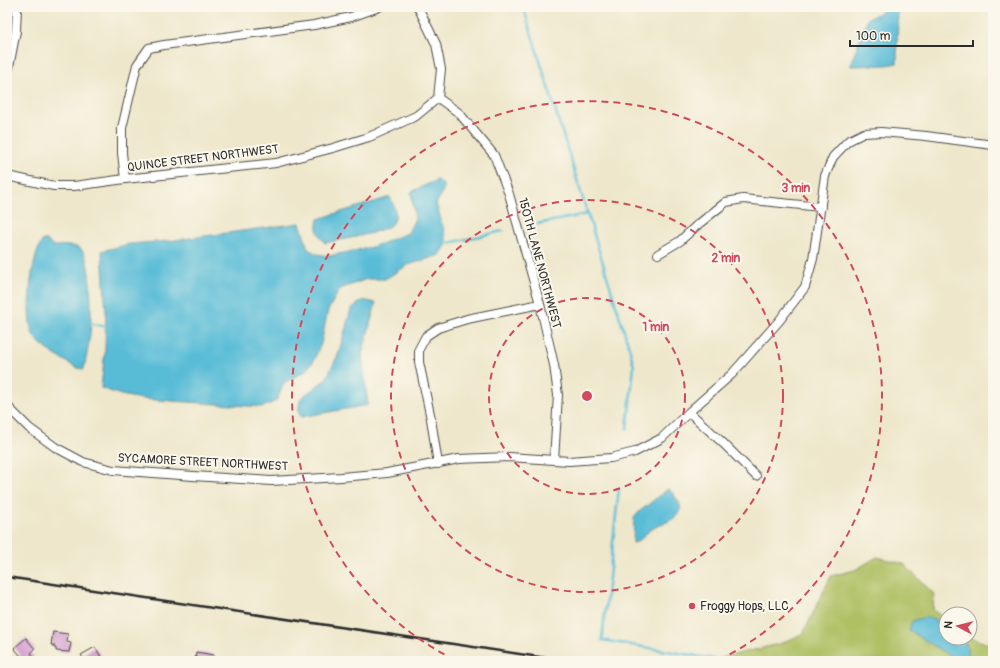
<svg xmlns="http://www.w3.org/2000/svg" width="1000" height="668" font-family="Pangolin,sans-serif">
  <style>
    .green { fill: #afc063; stroke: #6d7647 }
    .water { fill: #58bcd7; stroke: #427481 }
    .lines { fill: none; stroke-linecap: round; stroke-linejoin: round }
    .stream { stroke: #58bcd7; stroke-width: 2.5 }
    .building { fill: #cf94cc }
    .street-casing { stroke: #484743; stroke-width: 10 }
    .street { stroke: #fff; stroke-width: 8 }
    .rail { stroke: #2b2b2b; stroke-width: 2.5 }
    .ring { fill: none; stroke: #d1495b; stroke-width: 2; stroke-dasharray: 7 5 }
    .poi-dot { fill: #d1495b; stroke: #fbf7ec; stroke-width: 1.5 }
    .labels { text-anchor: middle; stroke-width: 4; stroke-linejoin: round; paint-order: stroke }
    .street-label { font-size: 12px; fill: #2b2b2b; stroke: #fbf7ec }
    .poi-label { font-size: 12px; fill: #2b2b2b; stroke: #fbf7ec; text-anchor: start }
    .centre { fill: #d1495b; stroke: #fbf7ec; stroke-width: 2 }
    .ring-label { font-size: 12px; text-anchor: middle; font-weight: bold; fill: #d1495b; stroke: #fbf7ec; stroke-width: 4; stroke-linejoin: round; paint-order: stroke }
  </style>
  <rect width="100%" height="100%" fill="#fbf7ec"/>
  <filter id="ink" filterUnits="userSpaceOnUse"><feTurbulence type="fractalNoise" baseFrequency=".025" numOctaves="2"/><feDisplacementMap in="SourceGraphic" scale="8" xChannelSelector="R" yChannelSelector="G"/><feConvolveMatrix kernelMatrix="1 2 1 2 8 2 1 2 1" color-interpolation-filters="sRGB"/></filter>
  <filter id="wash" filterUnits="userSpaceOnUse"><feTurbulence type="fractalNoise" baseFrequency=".012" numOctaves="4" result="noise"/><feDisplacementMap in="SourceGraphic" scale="16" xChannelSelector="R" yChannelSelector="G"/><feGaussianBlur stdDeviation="0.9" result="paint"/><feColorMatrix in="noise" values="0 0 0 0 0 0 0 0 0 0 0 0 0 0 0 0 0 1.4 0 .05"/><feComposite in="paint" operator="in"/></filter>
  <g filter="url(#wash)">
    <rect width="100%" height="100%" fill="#eee7cb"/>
    <path class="green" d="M877,557L904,564L934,594L933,610L946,620V638H970V637L993,646V661H717L716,659L779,644L803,634L831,576L855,570Z"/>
    <path class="water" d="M896,7L898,8L897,63L887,65L852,66L850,65L868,18C878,15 885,7 896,7Z
      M437,180L445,186L436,204L444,230L447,244L440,255L408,265L385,279H367L340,289L328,310L321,344L313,362L304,372L285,382L276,401L263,407L142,399L121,395L101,388L105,350L106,314L102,251L129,244L169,241L300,223L308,249L317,254L329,256L372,247L408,233L415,218L411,192Z
      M390,197C393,204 398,213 394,221C389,233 338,240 325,243C318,234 315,230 318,219Z
      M43,240H47L52,246C60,246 76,244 82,250C92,260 92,320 90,335C89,346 86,357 84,369C76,369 69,363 62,359C53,354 42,346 35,338C23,322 31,256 43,240Z
      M363,300L376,303L362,354L368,405L301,417L298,411L301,398L326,379L338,355L351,309Z
      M668,489C673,492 675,497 678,501C689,518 659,524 650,530C644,535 640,542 633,543L634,518L640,511Z
      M925,617L935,619L939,628H946V638H964L967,648L968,661H958L909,630L912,621Z"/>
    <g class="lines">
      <path class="stream" d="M525,7L526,16L630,350L634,367L627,429
        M537,224L588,214
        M444,244L503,231
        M88,321L93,324L108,327
        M619,488L602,640L727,661"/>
    </g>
    <g id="blocks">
      <path class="building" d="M53,632L68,634L67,642L71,643L69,652L56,651V648H54V645H51Z
        M26,638L35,649L31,653L34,657L29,661H22L19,657L20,655L14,648Z
        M95,647L103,660L85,661L81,655Z
        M196,652L214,655L213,661H195Z"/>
    </g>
  </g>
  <g filter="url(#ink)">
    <use href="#blocks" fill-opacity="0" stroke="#484743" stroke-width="1"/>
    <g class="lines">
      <defs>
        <path id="street" d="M418,7L436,44L441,69L438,98
          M7,77L16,31L17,7
          M438,98L459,113L494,155L509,194L540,304L554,365L558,395L554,460
          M7,176L54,186H74L125,179L276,163L333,148L369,137L416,116L438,98
          M125,179L122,153V128L137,65L149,48L164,45L314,25L351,17L379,7
          M658,254L680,241L695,227L726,202L743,199L821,207
          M7,406L29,428L55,447L83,462L113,470L193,476L271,481L341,477L387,473L459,459L509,457L569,461L611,458L635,452L662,438L689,412L732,374L779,321L805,287L813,259L825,176L833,157L848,141L864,133L881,132L926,136L993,145
          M689,412L724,444L756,476
          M438,464L431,419L419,362V349L426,336L438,328L467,319L540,304"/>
      </defs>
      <use href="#street" class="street-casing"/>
      <use href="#street" class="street"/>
      <path class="rail" d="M7,577L566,661"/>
    </g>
  </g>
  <g class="ring">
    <circle cx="587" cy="396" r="98"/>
    <circle cx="587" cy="396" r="196"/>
    <path d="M455 660A295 295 0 1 1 719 660"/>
  </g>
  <circle class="poi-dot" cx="692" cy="606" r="4"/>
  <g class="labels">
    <g class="street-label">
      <text transform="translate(203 158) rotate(-7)" y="4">QUINCE STREET NORTHWEST</text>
      <text transform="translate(540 263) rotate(75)" y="4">150TH LANE NORTHWEST</text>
      <text transform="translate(203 462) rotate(3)" y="4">SYCAMORE STREET NORTHWEST</text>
    </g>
    <g class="poi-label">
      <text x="700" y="610">Froggy Hops, LLC</text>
    </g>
  </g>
  <circle cx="587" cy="396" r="6" class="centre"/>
  <g class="ring-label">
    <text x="796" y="192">3 min</text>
    <text x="726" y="262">2 min</text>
    <text x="656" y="331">1 min</text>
  </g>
  <rect width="1000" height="668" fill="none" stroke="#fbf7ec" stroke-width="24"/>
  <g transform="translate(958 626) rotate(277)"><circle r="19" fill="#fbf7ec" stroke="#a8a59f"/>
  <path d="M0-3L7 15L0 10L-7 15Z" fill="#d1495b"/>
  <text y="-6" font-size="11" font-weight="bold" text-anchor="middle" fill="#2b2b2b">N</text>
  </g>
  <path d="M850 40v6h123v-6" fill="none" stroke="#2b2b2b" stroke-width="2"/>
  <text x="856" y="40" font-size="12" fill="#2b2b2b" stroke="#fbf7ec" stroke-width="3" paint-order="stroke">100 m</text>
</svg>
